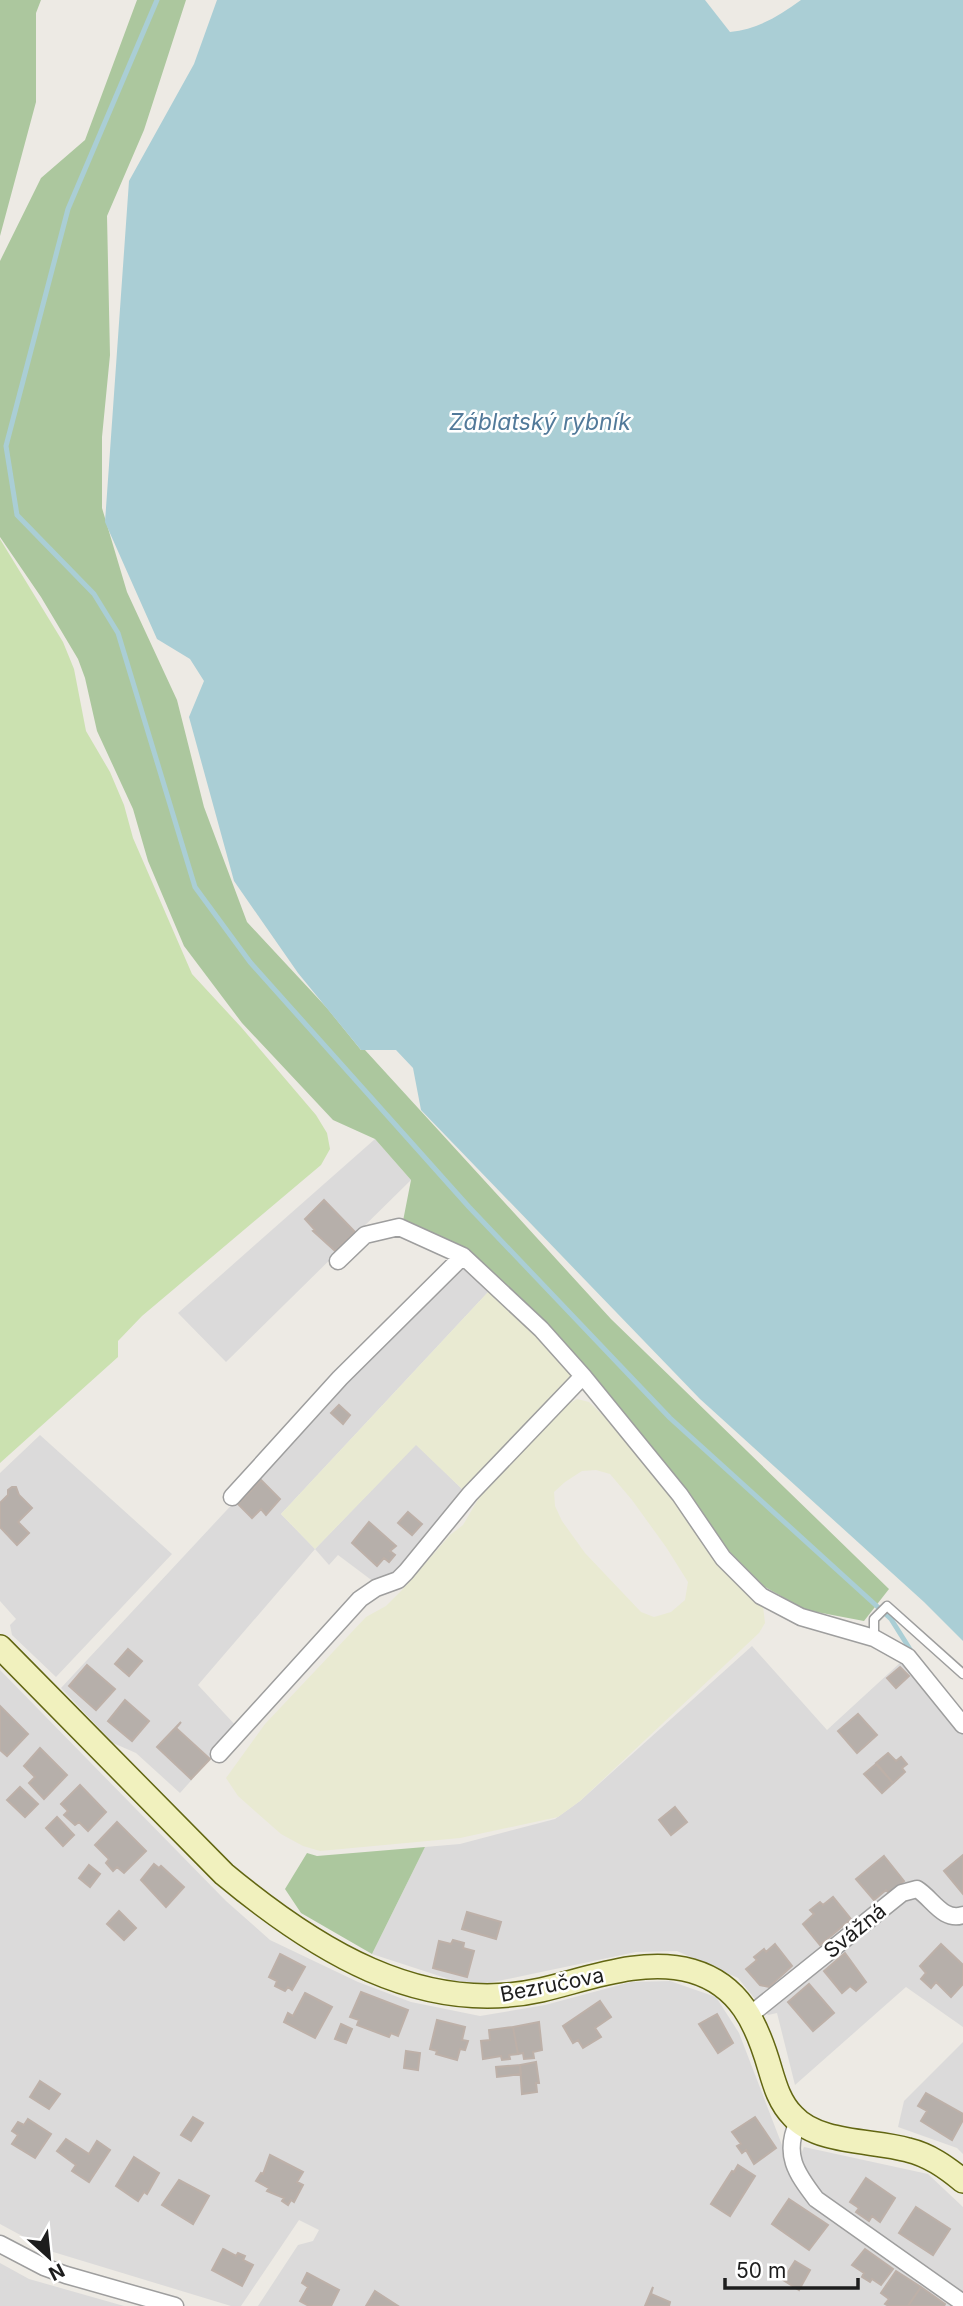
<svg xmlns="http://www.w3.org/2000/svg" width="963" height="2306" font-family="Inter,sans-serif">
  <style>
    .residential { fill: #dbdada }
    .farmland { fill: #e9ead2; fill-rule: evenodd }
    .grass { fill: #cbe1b0 }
    .forest { fill: #acc79e }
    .water { fill: #aaced5 }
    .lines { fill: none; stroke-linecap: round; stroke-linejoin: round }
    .stream { stroke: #aaced5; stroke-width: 5 }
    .building { fill: #b6afaa; stroke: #bdb0a8; stroke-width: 2 }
    .lane-casing { stroke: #9e9e9e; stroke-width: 11 }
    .street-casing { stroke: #9e9e9e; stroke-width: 19 }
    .secondary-casing { stroke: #626612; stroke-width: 26 }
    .lane { stroke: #fff; stroke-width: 8 }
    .street { stroke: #fff; stroke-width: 16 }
    .secondary { stroke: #f1f1be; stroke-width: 23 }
    .labels { text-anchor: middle; stroke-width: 5; stroke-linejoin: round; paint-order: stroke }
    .street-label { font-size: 21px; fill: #1d1d1d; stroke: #fff }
    .water-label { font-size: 23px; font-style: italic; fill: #527a9a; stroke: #fff }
  </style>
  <rect width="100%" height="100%" fill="#edeae4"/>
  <path class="residential" d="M375,1139L411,1180L226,1362L178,1313Z
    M460,1266L489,1291L281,1514L315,1549L416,1444L462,1489L420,1545L383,1582H374L338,1555L329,1565L315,1549L198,1685L238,1728L180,1793L136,1753L113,1743L61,1688L306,1425L304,1422Z
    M40,1435L172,1554L56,1677L12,1635L10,1625L16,1619L0,1601V1473Z
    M752,1646L827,1730L901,1662L915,1671L963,1729V2027L906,1987L795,2085L777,2013L768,2015L738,1978L677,1951L636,1952L484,1984H464L372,1954L425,1847L460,1844L555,1819L580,1801Z
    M0,1670L226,1901L270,1940L358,1982L411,2002L480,2016L545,2005L631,1982L670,1981L716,1997L739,2033L787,2158V2172L812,2205L958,2306H258L298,2245L313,2241L319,2230L299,2220L241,2306H231L50,2251L0,2224Z
    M963,2042V2154L957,2148L898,2127L904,2101Z
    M804,2147L928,2174L963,2207V2294L823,2197L799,2159Z
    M0,2263L29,2279L124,2306H0Z"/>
  <path class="farmland" d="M489,1291L529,1326L573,1375L462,1489L416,1445L315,1549L281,1514Z
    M577,1399L589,1402L627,1438L763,1606L765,1623L759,1633L580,1801L558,1817L460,1838L320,1851L303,1846L281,1834L238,1796L226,1778L265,1724L366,1617L386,1606L402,1590L450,1535L463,1525L480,1496L519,1452L560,1409ZM596,1470L610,1474L632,1500L666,1547L688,1582L685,1600L671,1612L654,1617L641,1612L585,1553L562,1521L555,1506L554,1492L565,1482L582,1471Z"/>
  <path class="grass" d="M0,539L63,642L74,669L86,731L110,772L124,805L133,838L192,974L241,1027L316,1115L327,1133L330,1149L321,1165L142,1316L118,1341V1357L0,1463Z"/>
  <path class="forest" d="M0,0H41L36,13V102L0,236Z
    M137,0H186L144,130L107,216L110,355L102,437V508L127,592L177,700L204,807L247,922L327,1008L361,1050H365L611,1319L889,1589L864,1621L806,1610L765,1587L729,1551L688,1491L544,1320L459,1249L403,1221L411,1180L375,1139L333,1120L242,1023L184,946L148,861L133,809L97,731L85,678L78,659L41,597L0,537V261L41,178L85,140Z
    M425,1847L372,1954L301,1913L285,1889L307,1853L317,1856Z"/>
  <path class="water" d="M217,0H705L730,32C758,29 779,16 801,0H963V1641L924,1602L700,1399L421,1110L413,1068L396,1050H361L298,973L234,881L189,717L204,681L190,659L157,639L105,522L129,181L194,64Z"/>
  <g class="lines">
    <path class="stream" d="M157,0L68,209L6,446L17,515L94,594L118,633L195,887L250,962L469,1207L670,1418L891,1619L913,1654"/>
  </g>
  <path class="building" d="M324,1200L355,1232L335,1251L313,1231L315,1230L305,1219Z
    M339,1405L350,1415L343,1424L331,1413Z
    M261,1480L280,1499L266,1515L261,1509L252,1518L238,1504Z
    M12,1487H16L19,1495L32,1508L18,1522L29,1533L17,1545L0,1527V1503L8,1495V1490Z
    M408,1512L422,1524L412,1535L398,1523Z
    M369,1522L396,1546L390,1551L395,1555L389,1562L384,1558L377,1566L352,1543Z
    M128,1649L142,1661L129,1676L115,1664Z
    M87,1665L115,1689L96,1710L69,1686Z
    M900,1667L909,1676L896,1688L887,1678Z
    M125,1700L149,1721L132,1741L108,1721Z
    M0,1706L28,1734L7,1756L0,1750Z
    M858,1714L877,1735L857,1753L838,1731Z
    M181,1722L176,1728L210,1759L191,1779L157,1747Z
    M40,1748L67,1775L44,1799L29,1783L35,1777L24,1766Z
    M888,1753L896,1761L901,1757L907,1764L902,1768L905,1772L893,1783L876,1763Z
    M876,1764L893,1783L882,1793L864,1774Z
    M80,1785L106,1812L88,1831L79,1822L75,1825L64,1815L68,1811L61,1804Z
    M20,1787L38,1804L25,1817L7,1800Z
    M675,1807L687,1822L671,1835L659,1820Z
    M57,1817L74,1835L63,1846L46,1828Z
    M117,1822L146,1851L124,1873L117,1867L113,1871L106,1863L109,1859L95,1845Z
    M963,1855V1894L944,1871Z
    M884,1856L904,1881L889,1893L886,1890L874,1900L856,1879Z
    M154,1864L159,1868L161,1866L184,1887L166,1907L141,1880Z
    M89,1865L100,1874L90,1887L79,1878Z
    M833,1897L851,1919L820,1945L803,1924L814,1914L810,1910L820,1902L823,1905Z
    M119,1911L136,1928L124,1940L107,1924Z
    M467,1912L501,1922L496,1939L462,1929Z
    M453,1940L464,1943L463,1948L474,1951L467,1977L433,1968L439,1941L451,1944Z
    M775,1944L792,1966L769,1987L760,1985L746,1969L757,1960L754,1957L764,1949L766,1952Z
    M941,1944L963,1965V1984L951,1997L936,1982L931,1988L921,1979L926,1973L920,1966Z
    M845,1953L866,1982L856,1991L850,1986L842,1993L824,1971Z
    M280,1954L305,1967L292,1990L288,1987L285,1991L275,1986L277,1981L269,1977Z
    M809,1984L834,2013L813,2031L788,2002Z
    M361,1992L408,2010L398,2036L391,2033L389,2037L357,2025L359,2020L350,2017Z
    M305,1993L332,2007L315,2038L284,2022L288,2013L293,2016Z
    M600,2001L611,2017L595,2028L601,2037L583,2048L578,2040L573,2043L563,2026Z
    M717,2014L733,2043L718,2053L699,2024Z
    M437,2020L465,2027L462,2040L468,2041L465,2050L460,2049L457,2060L436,2054L437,2051L430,2049Z
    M539,2022L542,2050L533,2052L534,2058L524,2059L523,2053L518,2054L513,2027Z
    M341,2024L352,2029L346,2043L335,2039Z
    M513,2027L518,2054L509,2055L510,2059L502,2060L501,2056L483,2059L481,2041L490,2040L489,2030Z
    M406,2051L420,2053L418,2070L404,2068Z
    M536,2062L539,2083H536L537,2092L522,2094L520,2065Z
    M520,2065L521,2074L497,2077L496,2067Z
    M40,2081L60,2094L49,2109L30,2097Z
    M926,2093L963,2114V2120L952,2140L921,2121L927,2111L918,2106Z
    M193,2117L203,2123L191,2141L181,2135Z
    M755,2117L776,2148L754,2164L746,2150L742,2153L737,2146L741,2144L732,2132Z
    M28,2119L51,2134L35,2158L12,2144L18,2135L12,2131L18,2122L24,2125Z
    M66,2139L89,2154L97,2141L110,2150L89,2182L72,2171L76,2165L57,2151Z
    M270,2155L303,2172L297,2182L303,2185L294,2202L291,2200L288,2205L282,2201L284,2198L267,2191L269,2188L256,2181L261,2173L263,2174Z
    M134,2157L159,2173L147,2194L144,2192L138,2201L116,2186Z
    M738,2165L755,2176L730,2216L711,2204L732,2171L734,2172Z
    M866,2178L895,2198L880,2222L872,2216L869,2221L856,2212L859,2208L850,2202Z
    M179,2180L209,2196L193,2224L162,2205Z
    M789,2199L828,2225L809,2250L772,2224Z
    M916,2207L950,2229L933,2255L899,2233Z
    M223,2249L236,2256L238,2253L245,2256L243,2260L253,2265L242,2286L212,2270Z
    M865,2249L893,2269L881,2285L872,2279L870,2282L862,2277L864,2273L852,2265Z
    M795,2261L810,2270L799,2290L783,2280Z
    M896,2271L921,2287L908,2306H889L885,2304L889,2299L881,2293Z
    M307,2273L339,2290L331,2306H309L300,2301L308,2287L302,2283Z
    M653,2287L651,2294L670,2302L669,2306H645Z
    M921,2287L945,2304L944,2306H908Z
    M375,2291L398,2306H366Z"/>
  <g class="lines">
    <defs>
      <path id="lane" d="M874,1638V1619L887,1606L963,1674"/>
      <path id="street" d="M338,1261L365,1235L399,1227L463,1256L541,1329L583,1376L680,1495L723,1558L761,1596L801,1617L874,1638L908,1657L963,1725
        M232,1497L340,1378L463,1256
        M219,1754L360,1599L376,1588L398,1580L406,1572L470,1494L583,1376
        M750,2015L902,1893L917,1889C932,1898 943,1922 963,1915
        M798,2122C783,2154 796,2173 816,2199L963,2303
        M0,2244L44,2267L66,2275L175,2306"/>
      <path id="secondary" d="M0,1647L224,1874C313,1948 420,2017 541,1990C588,1979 643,1957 692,1971C740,1985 757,2024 770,2069C775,2086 780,2103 793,2116C818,2144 873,2140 908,2150C929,2155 946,2167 963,2181"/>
    </defs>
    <use href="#lane" class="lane-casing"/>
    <use href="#street" class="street-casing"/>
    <use href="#secondary" class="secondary-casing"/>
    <use href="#lane" class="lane"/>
    <use href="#street" class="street"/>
    <use href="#secondary" class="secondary"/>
  </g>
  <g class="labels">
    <g class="street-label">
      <text transform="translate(855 1931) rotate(-39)" y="7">Svážná</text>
      <text transform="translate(552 1985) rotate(-11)" y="7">Bezručova</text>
    </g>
    <g class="water-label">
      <text x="540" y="430">Záblatský rybník</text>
    </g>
  </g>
  <g transform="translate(49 2257) rotate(153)" stroke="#ffffff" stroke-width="5" paint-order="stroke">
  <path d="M0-5L12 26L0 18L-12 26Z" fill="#1d1d1d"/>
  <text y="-10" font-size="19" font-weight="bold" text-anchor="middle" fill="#1d1d1d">N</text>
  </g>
  <path d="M725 2278v10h133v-10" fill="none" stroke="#1d1d1d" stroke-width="3.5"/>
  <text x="736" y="2278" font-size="21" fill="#1d1d1d" stroke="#ffffff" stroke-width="5" paint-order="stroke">50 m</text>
</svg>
